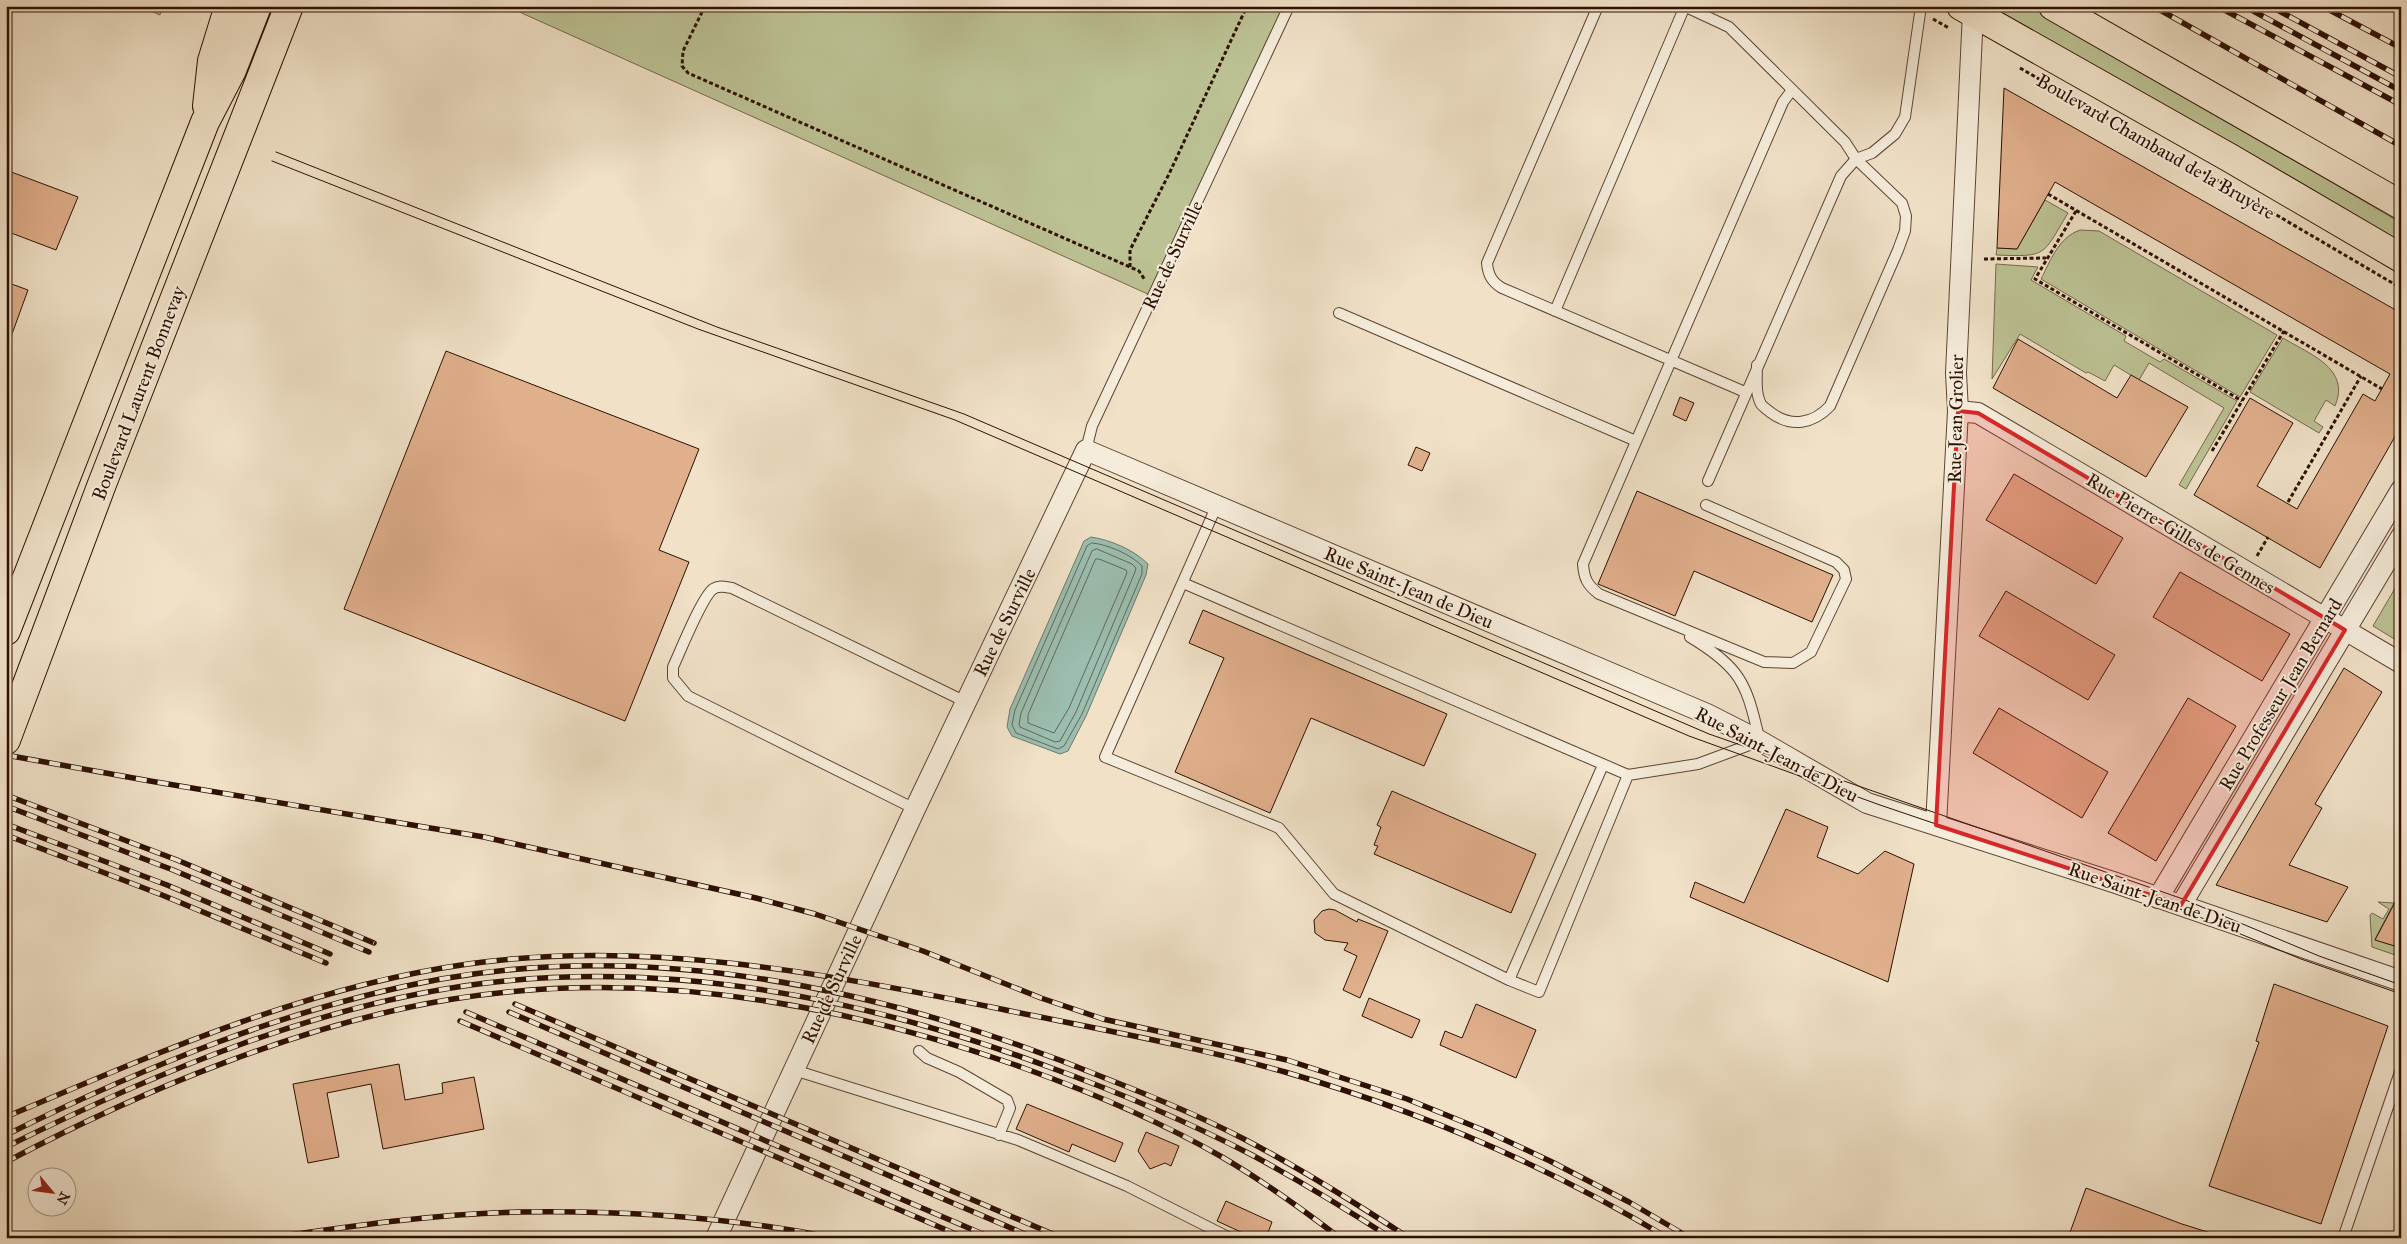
<svg xmlns="http://www.w3.org/2000/svg" width="2407" height="1244" font-family="'IM FELL Great Primer',serif">
  <style>
    .green { fill: #bcc294; stroke: #75694a }
    .water { fill: #9bbeb0; stroke: #6f786a }
    .lines { fill: none; stroke-linecap: round; stroke-linejoin: round }
    .shore { stroke: #646758; stroke-width: 1 }
    .building { fill: #e0af8c; stroke: #2e1000 }
    .lane-casing { stroke: #5e4432; stroke-width: 12 }
    .street-casing { stroke: #5e4432; stroke-width: 22 }
    .primary-casing { stroke: #2e1000; stroke-width: 30 }
    .highway-casing { stroke: #2e1000; stroke-width: 30 }
    .path { stroke: #2e1000; stroke-width: 3; stroke-dasharray: 4 2.5; stroke-linecap: butt }
    .lane { stroke: #f5ecdb; stroke-width: 10 }
    .street { stroke: #f5ecdb; stroke-width: 20 }
    .primary { stroke: #f0e1c7; stroke-width: 28 }
    .highway { stroke: #f0e1c7; stroke-width: 28 }
    .tram { stroke: #2e1000; stroke-width: 1 }
    .rail-casing { stroke: #2e1000; stroke-width: 5.5 }
    .rail { stroke: #f5ecdb; stroke-width: 4; stroke-dasharray: 11; stroke-linecap: butt }
    .marked { fill: #d62828; fill-opacity: 0.2; stroke: #d62828; stroke-width: 4; stroke-linejoin: round }
    .labels { text-anchor: middle; stroke-width: 4; stroke-linejoin: round; paint-order: stroke }
    .street-label { font-size: 19px; fill: #2e1000; stroke: #f5ecdb }
  </style>
  <rect width="100%" height="100%" fill="#f0e1c7"/>
  <filter id="stains"><feTurbulence type="fractalNoise" baseFrequency=".004" numOctaves="4"/><feColorMatrix values="0 0 0 0 .2 0 0 0 0 .09 0 0 0 0 .02 0 0 0 .5 -.17"/></filter>
  <radialGradient id="worn" r=".72"><stop offset=".6" stop-color="#630" stop-opacity="0"/><stop offset="1" stop-color="#630" stop-opacity=".3"/></radialGradient>
  <path class="green" d="M139,6H162L160,15Z
    M506,6H1286L1150,295Z
    M1990,6H2032L2071,28L2401,223V243Z
    M2045,200L2068,213C2042,256 2048,257 1996,255L1997,248L2017,249Z
    M2080,230L2099,231L2277,335L2240,397L2041,279C2051,260 2058,238 2080,230Z
    M1996,264L2038,267L2031,280L2126,336L2124,341L2160,362L2164,359L2237,401L2186,489L2179,485L2224,408L2149,363L2139,380L2114,365L2105,381L2088,372L2086,373L2020,334L1992,379Z
    M2283,338C2309,354 2351,368 2335,406L2326,400L2314,421L2323,427L2319,433L2250,392Z
    M2401,578V643L2373,626Z
    M2378,902L2394,903L2375,939L2401,948V957L2372,947L2370,915L2372,913L2383,919L2389,909Z"/>
  <path class="water" d="M1091,537C1111,540 1134,550 1148,564L1146,575L1086,716L1068,751L1060,754L1012,736L1007,727L1010,709L1084,541Z"/>
  <g class="lines">
    <path class="shore" d="M1092,543C1107,544 1132,555 1142,566V574L1082,714L1064,746L1058,749L1016,733L1012,725L1015,710L1087,546Z
      M1097,549L1132,564L1136,568L1135,572L1076,712L1060,741L1055,742L1020,727L1019,724L1021,713L1092,551Z
      M1096,559H1099L1126,570L1127,573L1069,708L1054,733L1028,723V715Z"/>
  </g>
  <path class="building" d="M2004,88L2401,313V426L2320,568L2194,495L2250,398L2293,423L2257,486L2297,509L2363,394L2375,401L2390,374L2055,182L2017,249L1997,248Z
    M6,170L78,197L56,250L6,231Z
    M6,282L28,290L8,345H6Z
    M2018,339L2117,398L2131,375L2188,407L2146,477L1993,388Z
    M446,351L699,449L659,550L689,562L625,721L344,609Z
    M1680,397L1694,403L1686,421L1673,415Z
    M1416,447L1430,453L1422,471L1408,465Z
    M2014,474L2123,538L2096,584L1986,520Z
    M1637,491L1833,575L1812,622L1694,571L1675,616L1598,584Z
    M2180,572L2290,634L2262,681L2153,617Z
    M2006,591L2115,655L2088,700L1979,636Z
    M1203,610L1447,714L1424,766L1311,718L1270,813L1175,772L1224,658L1189,643Z
    M2344,668L2382,692L2315,804L2322,808L2289,865L2348,887L2327,922L2216,885Z
    M2188,698L2236,726L2156,861L2108,833Z
    M1999,708L2108,772L2082,818L1973,753Z
    M1392,791L1536,854L1511,913L1374,854L1378,846L1374,845L1381,827L1377,825Z
    M1786,809L1828,827L1817,857L1858,874L1885,851L1914,864L1888,982L1690,897L1695,882L1744,903Z
    M2401,891V948L2375,940Z
    M1329,909L1335,910L1357,922L1358,919L1388,931L1360,998L1343,990L1357,956L1344,950L1348,943L1325,940L1315,933L1314,920L1322,911Z
    M2274,984L2388,1026L2321,1224L2209,1186L2259,1042L2256,1041Z
    M1369,998L1420,1020L1412,1038L1362,1016Z
    M1476,1004L1536,1030L1516,1078L1440,1045L1445,1031L1462,1038Z
    M399,1064L405,1100L443,1093L442,1083L474,1077L484,1129L383,1149L371,1084L327,1093L339,1157L308,1163L293,1084Z
    M1027,1104L1123,1143L1115,1162L1072,1144L1069,1152L1016,1129Z
    M1146,1132L1179,1146L1171,1166L1165,1163L1150,1169L1138,1151Z
    M2086,1188L2182,1224L2214,1234L2213,1238H2068Z
    M1226,1201L1272,1222L1266,1238H1254L1217,1221Z"/>
  <g class="lines">
    <defs>
      <path id="lane" d="M1598,6L1487,263C1488,275 1492,282 1502,288L1745,392
        M1684,6L1729,27L1845,142L1856,159L1902,203L1906,216L1905,231L1898,250L1830,406C1813,424 1791,428 1770,412C1768,410 1763,407 1761,404C1755,393 1757,378 1757,365
        M1555,311L1685,6
        M1339,313L1636,441
        M1086,450L1092,426L1289,6
        M1708,481L1841,176L1856,159L1872,153L1895,134L1905,117L1921,6
        M1217,505L1105,757L1279,828L1334,894L1509,980
        M1706,505L1836,562L1844,570L1846,579L1811,652L1793,663L1764,662L1599,594C1587,585 1584,578 1583,564L1783,102L1792,90
        M1183,583L1628,775L1698,764L1760,741C1754,719 1750,692 1735,673C1724,659 1705,646 1690,637
        M1603,765L1509,980L1539,992L1628,775
        M915,809L688,696L673,678V667C680,652 702,597 713,589C719,585 725,587 732,588L966,702
        M919,1051L927,1058L959,1072L1007,1100L1010,1108L999,1135
        M794,1070L1018,1140L1127,1186L1230,1238
        M2343,1238L2401,1069"/>
      <path id="street" d="M1958,411L1978,413L2401,663
        M1936,825L1958,411L1956,373L1973,12
        M2158,898L2401,490
        M2181,905L2401,537
        M716,1238L915,809L1086,450L1707,714L1760,741L1867,803L2113,882L2401,981"/>
      <path id="primary" d="M1961,6L2230,158L2401,258
        M2053,6L2401,205"/>
      <path id="highway" d="M207,106L212,61L229,6
        M6,631L205,122L232,70L257,6
        M6,740L102,484L289,6"/>
    </defs>
    <use href="#lane" class="lane-casing"/>
    <use href="#street" class="street-casing"/>
    <use href="#primary" class="primary-casing"/>
    <use href="#highway" class="highway-casing"/>
    <path class="path" d="M705,6L683,51L682,66L688,73L1139,271L1145,280
      M1933,19L1949,28
      M2020,68L2112,121
      M2198,169L2401,288
      M2048,194L2382,389
      M2076,211L2035,279L2242,401
      M1984,259L2046,258
      M1130,267V250L1169,174L1247,6
      M2212,451L2284,331
      M2288,502L2361,376
      M2257,556L2268,537"/>
    <use href="#lane" class="lane"/>
    <use href="#street" class="street"/>
    <use href="#primary" class="primary"/>
    <use href="#highway" class="highway"/>
    <path class="tram" d="M276,152L717,327L964,414L1709,734L2183,899L2319,956L2401,985
      M272,161L698,329L955,420L1689,736L1880,805L2151,897L2301,959L2401,994"/>
    <defs>
      <path id="rail" d="M2153,6L2401,146
        M2217,6L2401,105
        M2244,6L2401,91
        M2270,6L2401,77
        M2322,6L2401,48
        M6,755L150,781L484,837L756,898L815,914L923,951L1041,998L1103,1019L1287,1060L1407,1099L1488,1132L1550,1161L1629,1202L1690,1238
        M6,795L177,860L374,943
        M6,806L173,870L369,952
        M6,824L167,885L330,954
        M6,835L162,895L326,963
        M515,1004L1062,1238
        M466,1012L992,1238
        M509,1012L1034,1238
        M460,1021L965,1238
        M6,1117C156,1053 306,987 468,964C645,939 823,973 996,1008C1092,1028 1190,1045 1285,1072C1420,1111 1548,1166 1668,1238
        M6,1135C144,1067 289,1007 441,979C667,939 897,993 1105,1078C1151,1096 1198,1115 1242,1138C1300,1168 1354,1202 1409,1238
        M6,1147C154,1073 321,1003 486,983C678,960 870,1000 1049,1067C1118,1092 1186,1121 1252,1155C1300,1181 1346,1209 1391,1238
        M6,1162C140,1091 304,1023 453,999C645,968 840,1003 1021,1067C1090,1092 1158,1120 1222,1157C1263,1181 1302,1209 1340,1238
        M269,1238C351,1226 435,1214 518,1212C624,1210 730,1217 835,1238"/>
    </defs>
    <use href="#rail" class="rail-casing"/>
    <use href="#rail" class="rail"/>
  </g>
  <path class="marked" d="M1958,411L1978,413L2345,630L2181,905L1936,825Z"/>
  <g class="labels">
    <g class="street-label">
      <text transform="translate(2156 146) rotate(30)" y="7">Boulevard Chambaud de la Bruyère</text>
      <text transform="translate(1172 255) rotate(-65)" y="7">Rue de Surville</text>
      <text transform="translate(138 393) rotate(-69)" y="7">Boulevard Laurent Bonnevay</text>
      <text transform="translate(1955 419) rotate(-89)" y="7">Rue Jean Grolier</text>
      <text transform="translate(2181 533) rotate(31)" y="7">Rue Pierre-Gilles de Gennes</text>
      <text transform="translate(1409 587) rotate(23)" y="7">Rue Saint-Jean de Dieu</text>
      <text transform="translate(1004 622) rotate(-64)" y="7">Rue de Surville</text>
      <text transform="translate(2280 694) rotate(-59)" y="7">Rue Professeur Jean Bernard</text>
      <text transform="translate(1777 754) rotate(28)" y="7">Rue Saint-Jean de Dieu</text>
      <text transform="translate(2155 897) rotate(19)" y="7">Rue Saint-Jean de Dieu</text>
      <text transform="translate(831 989) rotate(-65)" y="7">Rue de Surville</text>
    </g>
  </g>
  <rect width="2407" height="1244" fill="none" stroke="#f0e1c7" stroke-width="25"/>
  <rect x="8" y="8" width="2392" height="1229" fill="none" stroke="#2e1000" stroke-width="2.5"/>
  <rect x="12" y="12" width="2382" height="1219" fill="none" stroke="#2e1000"/>
  <g transform="translate(52 1192) rotate(119)"><circle r="24" fill="#f5ecdb" stroke="#a59483"/>
  <path d="M0-4L9 19L0 12L-9 19Z" fill="#8f2418"/>
  <text y="-8" font-size="14" font-weight="bold" text-anchor="middle" fill="#2e1000">N</text>
  </g>
  <rect width="100%" height="100%" filter="url(#stains)"/>
  <rect width="100%" height="100%" fill="url(#worn)"/>
</svg>
